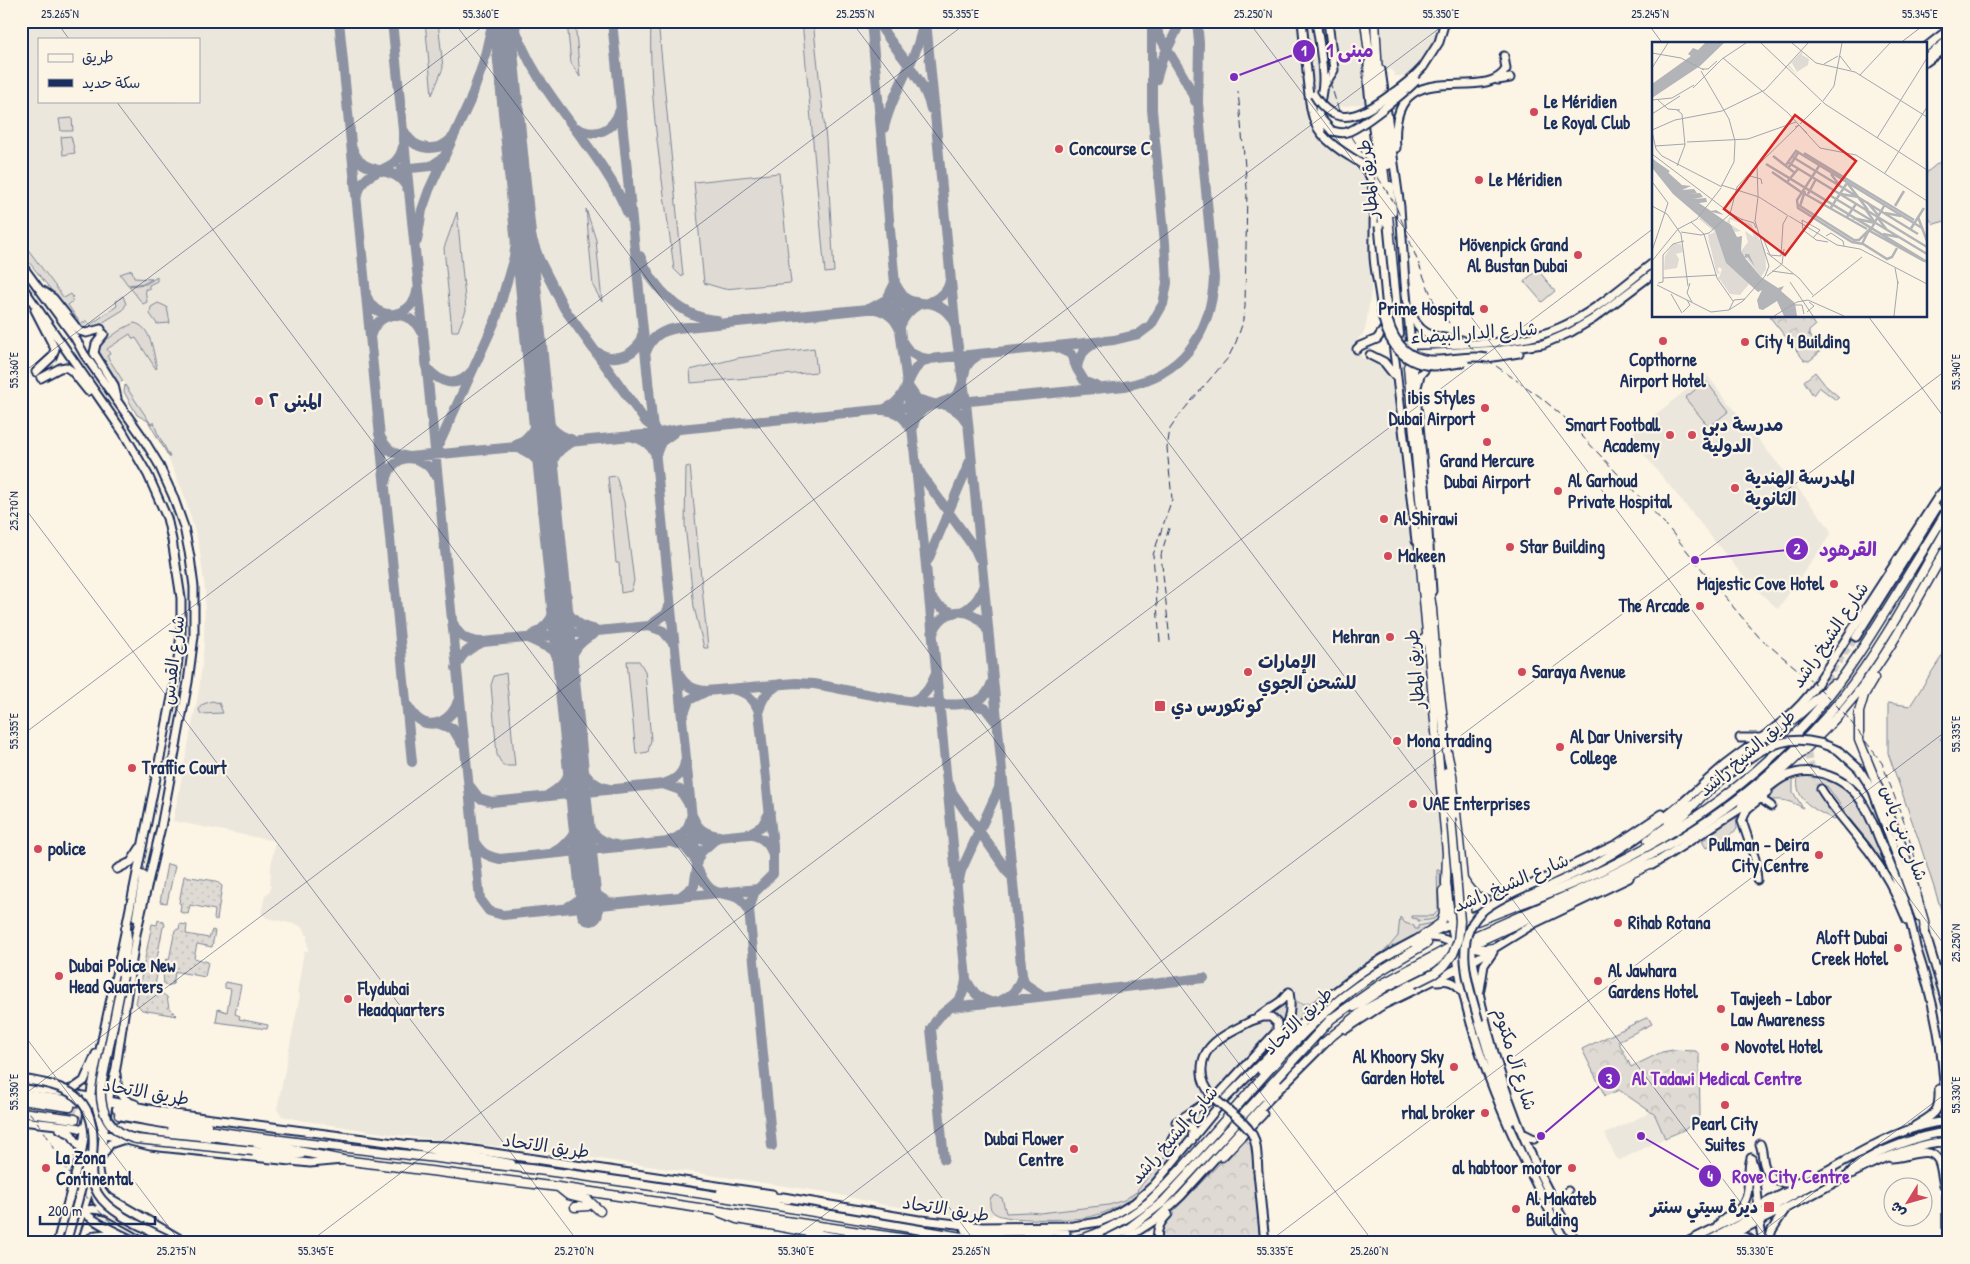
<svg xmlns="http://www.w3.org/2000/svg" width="1970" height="1264" font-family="'Patrick Hand','Playpen Sans Arabic',sans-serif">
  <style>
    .built { fill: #ece7dc; fill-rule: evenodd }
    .grass { fill: #dfdbd4; stroke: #7d8599 }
    .forest { fill: url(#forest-crowns); stroke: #7d8599 }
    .garden { fill: url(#garden-dots); stroke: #7d8599 }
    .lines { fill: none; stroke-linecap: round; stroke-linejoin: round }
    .taxiway { stroke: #8c92a2; stroke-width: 10 }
    .runway { stroke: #8c92a2; stroke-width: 26 }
    .major-tunnel { stroke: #cfcdca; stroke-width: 7; stroke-dasharray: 7 3.5; stroke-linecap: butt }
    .highway-tunnel { stroke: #cfcdca; stroke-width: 8; stroke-dasharray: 8 4; stroke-linecap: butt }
    .major-casing { stroke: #1b2f5e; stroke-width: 11 }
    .highway-casing { stroke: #1b2f5e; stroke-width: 11 }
    .major { stroke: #fcf5e5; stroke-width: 7 }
    .highway { stroke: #fcf5e5; stroke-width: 8 }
    .rail { stroke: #1b2f5e; stroke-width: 1; stroke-dasharray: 8 4; stroke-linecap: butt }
    .major-bridge-casing { stroke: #1b2f5e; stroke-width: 11; stroke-linecap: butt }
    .highway-bridge-casing { stroke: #1b2f5e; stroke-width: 11; stroke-linecap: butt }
    .major-bridge { stroke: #fcf5e5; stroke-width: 7 }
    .highway-bridge { stroke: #fcf5e5; stroke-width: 8 }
    .ticks { fill: none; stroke: #1b2f5e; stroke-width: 1; stroke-opacity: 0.45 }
    .poi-dot { fill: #d1495b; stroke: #fcf5e5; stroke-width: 2 }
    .labels { text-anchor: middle; stroke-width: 4.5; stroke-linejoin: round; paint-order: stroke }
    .poi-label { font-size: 18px; font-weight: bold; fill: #1b2f5e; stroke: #fcf5e5; text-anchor: start }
    .street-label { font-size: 18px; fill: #1b2f5e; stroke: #fcf5e5 }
    .inset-river { fill: none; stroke: #b2b4b8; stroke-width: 2.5 }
    .inset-road { fill: none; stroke: #a2a6af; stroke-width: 1 }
    .view { fill: #d62828; fill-opacity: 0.15; stroke: #d62828; stroke-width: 2.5 }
    .inset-edge { fill: none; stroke: #1b2f5e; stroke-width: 2.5 }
    .leader { fill: none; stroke: #7b2cbf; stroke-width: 2 }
    .callout-dot { fill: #7b2cbf; stroke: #fcf5e5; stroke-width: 2 }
    .mark-label { font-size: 15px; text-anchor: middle; font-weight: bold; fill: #fff }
    .callout-label { font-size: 19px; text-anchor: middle; font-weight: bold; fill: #7b2cbf; stroke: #fcf5e5; stroke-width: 4.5; stroke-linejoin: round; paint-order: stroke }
    .neatline { fill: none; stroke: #1b2f5e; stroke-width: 2 }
    .ticks-label { font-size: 12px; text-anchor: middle; fill: #1b2f5e }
  </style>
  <defs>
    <pattern id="forest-crowns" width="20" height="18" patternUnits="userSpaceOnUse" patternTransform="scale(1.25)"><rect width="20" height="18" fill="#dfdbd4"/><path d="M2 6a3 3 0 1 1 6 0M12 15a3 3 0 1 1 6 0" fill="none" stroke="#bfbcb8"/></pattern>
    <pattern id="garden-dots" width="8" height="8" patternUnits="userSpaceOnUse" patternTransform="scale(1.25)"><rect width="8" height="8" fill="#dfdbd4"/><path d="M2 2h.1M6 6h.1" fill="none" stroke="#bfbcb8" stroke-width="1.8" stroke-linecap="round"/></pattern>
  </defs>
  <rect width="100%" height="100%" fill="#fcf5e5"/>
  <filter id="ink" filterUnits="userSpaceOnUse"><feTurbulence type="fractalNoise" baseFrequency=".02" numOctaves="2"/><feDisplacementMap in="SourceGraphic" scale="10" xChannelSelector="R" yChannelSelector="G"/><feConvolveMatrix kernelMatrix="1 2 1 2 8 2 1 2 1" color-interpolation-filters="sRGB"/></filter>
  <g filter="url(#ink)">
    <path class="built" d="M21,21H1443L1436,42L1423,63L1406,79L1404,76H1395L1392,70L1365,71L1368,103L1307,111L1308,124L1311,123L1318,134L1364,170L1369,182L1371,291L1366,326L1364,333L1357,340L1362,358L1394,356L1419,581L1436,755L1442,853L1440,870L1443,912L1441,920L1347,979L1318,1002L1217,1102L1167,1165L1150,1183L1125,1203L1108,1211L1088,1217L1049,1219L1005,1217L995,1214L984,1219L885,1205L826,1192L683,1171L558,1153L396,1135L300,1120L282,1116L277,1109L299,1000L300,994L297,993L304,951H308L307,936L304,929L298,925L267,918L261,913L265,895L270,892L271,886L270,885L271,874L270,873L275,841L173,821L199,690L204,644L205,590L199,545L183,492L162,444L148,421L137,415L124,392L125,384L84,323L81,324L68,305L73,301L71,298L73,296L71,294L64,298L21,240ZM39,39H199V101H39Z
      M1706,374L1829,527L1831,534L1778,609L1748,582L1629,436Z
      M1651,1112L1655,1115L1665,1138L1620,1160L1616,1158L1605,1134Z"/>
    <path class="grass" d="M425,21H438L443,68L432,95Z
      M567,21H575L580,77L571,63Z
      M651,21H658L683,275L682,277L674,269C664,188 648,103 651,21Z
      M802,21H813L826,140L834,272L825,273Z
      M72,118L73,131H61L59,119Z
      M71,136L75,153L63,155L61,137Z
      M1949,154V220L1934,224L1926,215V173Z
      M779,173L791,283L724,289L704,283L694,182Z
      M586,209L596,240L602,302L593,286Z
      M457,212L466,310L458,331H452L444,248Z
      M21,240L64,298L71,294L73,297L71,298L73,301L68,305L81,324L87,321L90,325L117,306L116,301L123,296L126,304L123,310L92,329L81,328L21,252Z
      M132,270L134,278L152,279L145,283L128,285L120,274Z
      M1538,270L1555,291L1542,302L1524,281Z
      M157,277V281L149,285V289H145L147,302L143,304L129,286L146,284Z
      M158,303L167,307L170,323L157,324L150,314L151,307Z
      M134,323C152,326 153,354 157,368L156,369L136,338L133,339L130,334L107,349L110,354L107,356L123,381L118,384L99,355L98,346L122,329Z
      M814,348L817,372L691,383L690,370L738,358Z
      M1706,381L1729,411L1709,427L1685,398Z
      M125,385L151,424L154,422L157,432L170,457H169L148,421L137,415L124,392Z
      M690,466L708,648H704L694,607L685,525L686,467Z
      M616,476L624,502L634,581L631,591L621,593L619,563H616L608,477Z
      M1949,645V733L1940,739L1949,747V934L1918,838L1888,753V703L1910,706Z
      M627,661H639L645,671L651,740L648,752L636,754Z
      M506,673L515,766H503L497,755L491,685L494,676Z
      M212,701L219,703L223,713L201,714L199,710L201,705Z
      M1805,775C1861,779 1870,825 1890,869L1887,871L1827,786L1820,789L1837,817L1834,820C1815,809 1794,802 1798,776Z
      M1793,777V792L1803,808C1791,801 1781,798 1767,801L1765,799L1786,780Z
      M1736,816L1737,829L1727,838L1706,848L1702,841Z
      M167,864L175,866L167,903L160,902Z
      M1437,870H1440L1441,912C1435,921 1429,920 1418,921V919L1412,918V916H1433L1438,911Z
      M1400,917L1405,923L1414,926L1415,929H1418V926L1438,922L1436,925L1347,979L1318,1002L1287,1032L1293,1017L1294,1000L1302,1004L1310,1003L1388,948L1398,936Z
      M225,982L241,985L235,1014L240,1016L239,1019L268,1025L267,1029L216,1022L218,1009L227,1012L231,989L225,988Z
      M1285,1003H1287L1288,1011L1281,1029L1280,1019L1271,1011Z
      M1215,1100L1217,1102L1194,1131L1185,1122L1183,1118Z
      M1181,1127L1190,1129C1189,1141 1180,1149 1173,1158C1157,1178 1136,1199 1112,1209C1103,1214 1093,1216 1083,1218C1069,1220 1006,1221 996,1214C989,1210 989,1204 991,1197L995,1195L1002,1198L1006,1213L1029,1212L1040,1213L1109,1205L1124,1200L1138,1191L1137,1190L1168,1153Z"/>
    <path class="forest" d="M1769,316H1809L1815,326L1809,331V335L1819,348V353L1809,361L1804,360Z
      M1815,372L1826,386L1839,397L1836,400L1819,387L1813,395L1804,381Z
      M1648,1017L1652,1024L1618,1041L1631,1067L1662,1052L1673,1050L1696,1051L1699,1055L1700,1113C1695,1128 1678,1132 1665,1138L1655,1115L1651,1112L1619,1090L1605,1096L1582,1049Z
      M1247,1135L1252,1145L1260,1243H1161C1158,1237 1160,1228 1163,1222Z"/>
    <path class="garden" d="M184,876L216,881L222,886L217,920L214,919L215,910L190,905L188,914L180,912L181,904L179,903Z
      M158,920L164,922L165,926L163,927L157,958L159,962L155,986L157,990L167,997L169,1008L177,1016L142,1010L136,1003L152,924L157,925Z
      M180,924L187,925L186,934L209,938L212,930L215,931L212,947L197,944L194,958L208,962L205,977L168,970V972L175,973L173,984L168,986L164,984L163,973L166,959L169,960L175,930L179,929Z"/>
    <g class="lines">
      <path class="taxiway" d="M339,21L412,762
        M392,21L480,899L489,911L503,915L758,889
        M513,21C534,95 600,145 628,214
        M612,21L697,868
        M871,21L897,306L910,407L926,566L966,979C963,1010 944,1003 931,1029L944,1159
        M877,21C894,50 923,75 931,109
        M926,21L956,333L966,402L1022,975C1018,989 1013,995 1000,1001
        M1155,26C1166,53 1186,74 1195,101
        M1156,80L1162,60L1181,21
        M575,127C595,139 613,131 620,110
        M884,128C892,91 918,60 923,23
        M404,131C414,151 438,154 453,137
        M353,150C363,179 394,162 407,188
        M401,169L431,166L444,157
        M358,194C366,163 396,177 403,147
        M520,205L539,259L564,308L646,422L655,429
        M417,241L422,210L429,190L470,101L483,64L493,21
        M640,256C653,288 681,318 717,320
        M950,279C949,293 939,298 928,303C940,305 949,311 954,323
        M894,285L887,299L871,308C883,310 893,315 898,326
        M896,285C904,299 906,301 921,303C910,309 904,316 899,328
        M367,297C377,324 414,317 417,291
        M370,337C377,310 410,307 421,332
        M902,341C908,353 917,358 929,359L1114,340L1139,334L1151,325L1163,304L1167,283L1165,243L1152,110V21
        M1056,347L1071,354L1077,369C1078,357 1084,349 1094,344
        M597,352C614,363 638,356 642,335
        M646,352C652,336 661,331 677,328L928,303
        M426,367C440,383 456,390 472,371
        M1077,369L1085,382L1098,387
        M908,386L917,399L934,404C923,408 914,416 913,428
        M967,424C962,411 952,408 940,403C946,401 954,399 958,393C968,379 958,367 979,355
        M910,428C904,416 896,411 883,410C888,407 894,405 897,401C911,387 908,367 929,359
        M379,434C385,448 393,455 409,457L654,434L680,429L1125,386C1182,375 1211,335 1214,278L1198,103L1199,43L1197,21
        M633,437C644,440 650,444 656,454L661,442L675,432
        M516,445C532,437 536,426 540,409C548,424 554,435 571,439
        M516,447C533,453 542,463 547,481C549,464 555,450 571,443
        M435,453L496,319L514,257L520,209
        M918,467L921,474L975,549L979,558
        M386,482C391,452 421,451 435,475
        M928,560L970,461
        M929,593C934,605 942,608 954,613
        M962,612C973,606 979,599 983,587
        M453,623C459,637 467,641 482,642
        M649,626L663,631L674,644
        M933,634C941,606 975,604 987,630
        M531,636C549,626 555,616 558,596C566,611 575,627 593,629
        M532,640L553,650L566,670C572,654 577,642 594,634
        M456,668C461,653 469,649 483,642L649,626L666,614L670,604
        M678,672C683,685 693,690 706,691L796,683L814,684C847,689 958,717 982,698C987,694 990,688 992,682
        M735,690C748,693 755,700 759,712
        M911,701C925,697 930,688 935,675
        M970,704L985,708L996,722
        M407,705C410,709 413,715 417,718C433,732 453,718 458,701
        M683,716L689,700L705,692
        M437,723L453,729L462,744
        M663,784C675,780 683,775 685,762
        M469,785L479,798L492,802L663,784L680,790L688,803
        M950,786L952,792L1010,875
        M548,795C566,785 571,774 574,754C580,771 590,785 609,789
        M580,813C588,829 597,842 616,845
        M691,817C689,830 681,837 669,841L684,846L696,861
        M693,817C698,830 706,834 719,836L701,852L697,861
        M748,834C761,837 767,840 772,852
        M474,841C481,853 486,856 500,859L748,834L762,826L770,812
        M554,852C571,843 577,832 580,813
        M586,880C593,892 599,899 612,903
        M959,880L961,871L999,788L1000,778
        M680,897L694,886L697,868C701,876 704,884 711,889C725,899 736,889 749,910
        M569,906C581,900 585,893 586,880
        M1022,975L1025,984L1043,996
        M966,979C971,990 977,998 988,1001
        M952,1007L1204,978
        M772,1146L749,910L754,893L773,874V846L759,712C761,698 768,691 780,684"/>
      <path class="runway" d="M502,21L590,913"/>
      <path class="major-tunnel" d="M1821,789C1817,779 1812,770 1809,760C1798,711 1830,674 1856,637
        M1066,1233L1098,1243"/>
      <path class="highway-tunnel" d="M1404,334L1408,367
        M1427,943L1457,930
        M69,1111L118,1119
        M75,1119L105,1124"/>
      <defs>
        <path id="major" d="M1302,21L1308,81
          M1316,21C1319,40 1323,60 1323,80C1323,97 1315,112 1321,130
          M1926,47L1949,29
          M1926,62L1949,45
          M1368,64V84L1378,172L1388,287
          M1423,67L1439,42L1445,21
          M1381,70L1400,207L1405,283L1425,487L1432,591
          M1307,78C1312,118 1310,131 1346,154C1355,160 1365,164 1369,174C1377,190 1373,237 1374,257C1375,274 1380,290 1381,306
          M1498,80L1510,78
          M1323,87L1334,70L1328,21
          M1319,117L1332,131
          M1396,148C1388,48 1484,107 1506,69L1504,56
          M21,264L75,338L84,354L141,435L158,463L173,496L184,527L190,557L194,587V636L188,682L161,827L136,934L116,1068L110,1091L100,1158L72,1243
          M21,285L123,432L148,475L167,518L172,540L181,598V633L176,677L126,928L92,1087L82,1150L57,1243
          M43,291L53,298L79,331L86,333L101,329
          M1410,309C1418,338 1437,337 1462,340
          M35,310L55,349L52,357L36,372
          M104,334L96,344L94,353L114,385L117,398
          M1393,343L1416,541
          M1407,345C1453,344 1518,347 1559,328C1594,313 1624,285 1654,262
          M1357,349L1360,346L1377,339L1387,325
          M1412,354L1501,350L1543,344L1571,332L1593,319L1654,273
          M1370,355L1384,362L1395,376
          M1487,358L1519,353
          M41,378L60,368L66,367L72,371L88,391
          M1417,387L1420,375L1431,362
          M1856,637L1937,508
          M1740,738H1762
          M1839,751L1859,769L1873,791L1919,917
          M1821,789C1835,812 1853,830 1869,851C1885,872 1897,895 1907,920
          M1762,793C1769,787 1776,781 1784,777C1812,763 1848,778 1863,804C1872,818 1877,835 1884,850C1898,882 1910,913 1916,947
          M1703,795L1730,773
          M1763,796L1764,801L1771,806
          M1668,822L1691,804
          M1652,865L1746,805
          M117,869L131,862L140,848
          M1548,877L1617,844L1662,814
          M1757,880L1755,859L1742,821L1747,809L1768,792
          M136,918L143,879V875L137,873
          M1451,924C1456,948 1459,973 1464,996C1484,1083 1525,1164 1566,1243
          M1924,929L1949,1012
          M1427,937C1445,937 1456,943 1468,956
          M1470,941C1485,1047 1522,1152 1577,1243
          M1915,944C1926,977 1935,1010 1940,1044C1949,1109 1946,1177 1947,1243
          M1437,981C1449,979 1456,982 1463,993
          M1480,990L1484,965L1493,952
          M1258,1017L1281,1001L1289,992
          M1304,1020C1346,978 1399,944 1455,923C1501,905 1548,888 1591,866C1621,850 1649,831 1675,809C1693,794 1709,778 1726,764C1757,740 1792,720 1815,687L1938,497L1949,484
          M1479,1022L1496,1079L1511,1121
          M1346,1029L1383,1005L1473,961L1535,923L1629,878
          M1273,1047C1287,1029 1293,1015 1289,992
          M1941,1047L1949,1062
          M116,1074C117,1088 119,1100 135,1104
          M21,1087L63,1092L174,1114L410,1145L447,1146L772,1194
          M63,1092L74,1088L84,1081L96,1054
          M90,1098L95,1102L103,1131
          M21,1121L75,1127L150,1146L310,1163L342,1160
          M1176,1122L1219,1094L1277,1031V1023L1271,1017H1263L1251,1021
          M1915,1126C1934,1114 1940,1114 1939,1089
          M60,1129L71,1134L82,1150
          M1522,1133L1534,1139
          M1171,1142L1177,1128L1184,1124L1191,1127L1193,1131L1192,1140
          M1760,1144C1763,1151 1762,1157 1764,1164C1768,1181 1785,1187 1800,1181
          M101,1157L110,1144L122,1140
          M1222,1157L1263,1114
          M1751,1158L1755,1172L1759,1209
          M1891,1158C1906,1159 1934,1141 1940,1165C1942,1172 1942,1178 1944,1185
          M98,1170L101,1189L106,1196L187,1243
          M1258,1172L1265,1243
          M1848,1176C1860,1154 1924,1134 1949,1132
          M92,1185L97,1201L106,1211L163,1243
          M74,1187C70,1217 117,1231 138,1243
          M783,1197L925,1221
          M1558,1209L1560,1200L1568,1191
          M1759,1219L1763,1243
          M922,1220L982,1227L1073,1226L1099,1222L1111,1217L1134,1203L1154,1185L1223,1101L1280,1044
          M1755,1223L1762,1213L1824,1178L1832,1171
          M1717,1226C1723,1216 1736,1215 1742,1206C1752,1192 1746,1173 1751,1158
          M61,1228C73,1212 86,1206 105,1211
          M965,1230C998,1236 1032,1228 1066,1233
          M819,1234L872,1243
          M1732,1238C1741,1235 1748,1236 1754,1243
          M81,1243L96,1235L116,1233
          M1119,1243L1155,1220L1181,1196L1267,1101L1326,1042
          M1158,1243C1156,1230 1159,1223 1168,1214
          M1685,1243C1729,1221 1772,1200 1815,1177C1857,1155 1900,1125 1948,1121
          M1704,1243L1756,1215L1760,1211
          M1715,1243C1741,1230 1768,1217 1794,1204C1842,1180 1893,1146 1948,1141
          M1768,1243L1772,1230L1786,1208"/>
        <path id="highway" d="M1365,21L1385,183L1399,334
          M1375,21L1379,93L1388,165
          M1926,58L1949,40
          M1390,186L1392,212
          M1408,367L1427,575L1432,609L1436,662L1447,752L1452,775L1460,850L1467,919L1462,926H1457L1454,923
          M1947,510L1949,497
          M1418,534L1447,853L1446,883L1451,924
          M1418,645L1427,636
          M1874,678L1864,695L1859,712V740L1903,849L1924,921L1925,933
          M1762,738C1789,728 1812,702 1833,684
          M1447,772L1451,818
          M1742,806C1787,767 1833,727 1868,679C1899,636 1923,589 1949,544
          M1648,840L1685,814L1706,792
          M1464,881C1474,899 1486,903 1506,903
          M1615,881L1656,862
          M1477,921C1510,908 1543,896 1576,882C1664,844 1748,788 1812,716C1846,677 1873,632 1900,588C1916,561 1933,535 1949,507
          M1475,936C1542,906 1612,878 1676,841C1738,804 1796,755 1841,699C1884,646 1915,584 1949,525
          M1462,938C1471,947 1481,951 1493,948
          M1414,942L1441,923L1444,914L1443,891
          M1477,942L1597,887L1617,876
          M123,976L127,939L126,928
          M1354,1007L1384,988L1451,954
          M1322,1044L1364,1010L1413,984
          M1262,1071L1307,1017
          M21,1094L78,1102
          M21,1100L70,1107
          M1267,1101L1278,1084
          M117,1109L207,1125
          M21,1112L75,1119
          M119,1115C252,1141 388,1151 522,1168C682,1188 840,1217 999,1243
          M120,1126L206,1140
          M172,1130L263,1144L343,1160L558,1187L934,1243
          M410,1145L511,1164
          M253,1151L288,1155L301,1154
          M558,1187L568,1195L588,1200L600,1211
          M721,1192L788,1199
          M575,1207L588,1206L590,1202
          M719,1212L737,1219L819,1234
          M1064,1243C1096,1237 1124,1222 1149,1202C1215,1139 1268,1061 1338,1001C1366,978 1396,961 1427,943
          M1100,1243L1128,1229L1163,1202L1331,1019L1378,986L1449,948"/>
      </defs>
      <use href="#major" class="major-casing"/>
      <use href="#highway" class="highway-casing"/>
      <use href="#major" class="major"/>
      <use href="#highway" class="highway"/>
      <path class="rail" d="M1323,21L1330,82L1339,111L1352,137L1395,204L1433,300L1454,330L1476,352L1539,396L1565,418L1666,525L1722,594L1759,637L1815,684L1845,714L1882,763L1904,822L1923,884
        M1169,528L1161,555L1170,641
        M1160,642L1153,555L1172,499L1167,448L1170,429L1181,413L1228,358L1236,342L1242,325L1245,307L1247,188L1238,91
        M21,1104C44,1126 51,1144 67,1170C88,1202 108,1224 141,1243"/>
      <defs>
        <path id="major-bridge" d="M1314,95C1336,131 1363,115 1390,95C1402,87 1413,78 1423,67
          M1332,131C1337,132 1342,134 1347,132C1361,128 1405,92 1416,81
          M1379,226L1388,320C1391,331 1396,342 1405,350C1430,371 1459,352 1487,358
          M1381,306C1384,337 1399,364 1433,366C1444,366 1455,364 1465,362
          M1730,773C1765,743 1796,729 1839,751
          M1251,1021C1231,1032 1202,1042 1202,1069C1201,1080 1206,1089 1213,1097C1225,1109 1243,1119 1252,1134C1258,1145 1257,1160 1258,1172
          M1479,1022C1469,986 1450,936 1485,909C1503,895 1527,887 1548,877
          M21,1079C67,1086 96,1094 93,1149C92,1165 89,1179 98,1194C111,1216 153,1231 175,1243
          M66,1243L82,1186L88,1156"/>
        <path id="highway-bridge" d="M123,976L101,1086C99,1112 110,1133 136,1139L253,1151
          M1413,984L1435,973L1445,965L1453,954L1458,941L1460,921L1451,818"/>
      </defs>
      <use href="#major-bridge" class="major-bridge-casing"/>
      <use href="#highway-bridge" class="highway-bridge-casing"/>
      <use href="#major-bridge" class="major-bridge"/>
      <use href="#highway-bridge" class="highway-bridge"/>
    </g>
  </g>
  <path class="ticks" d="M56,21L69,39M453,21L1374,1243M851,21L1771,1243M1248,21L1949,951M1646,21L1663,44M1899,44L1929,21M116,101L976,1243M1868,316L1949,424M21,374L490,21M21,503L579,1243M21,736L969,21M21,1031L181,1243M21,1097L1449,21M308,1243L1654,228M787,1243L1949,368M1267,1243L1949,729M1747,1243L1949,1091"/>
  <g class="poi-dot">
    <circle cx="1534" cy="112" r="5"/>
    <circle cx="1059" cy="149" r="5"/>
    <circle cx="1479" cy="180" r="5"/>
    <circle cx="1578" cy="255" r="5"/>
    <circle cx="1484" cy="309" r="5"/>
    <circle cx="1663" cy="341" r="5"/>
    <circle cx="1745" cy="342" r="5"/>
    <circle cx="259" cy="401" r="5"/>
    <circle cx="1485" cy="408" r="5"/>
    <circle cx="1670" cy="435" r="5"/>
    <circle cx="1692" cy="435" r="5"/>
    <circle cx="1487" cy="442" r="5"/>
    <circle cx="1735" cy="488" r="5"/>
    <circle cx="1558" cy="491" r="5"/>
    <circle cx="1384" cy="519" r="5"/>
    <circle cx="1510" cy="547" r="5"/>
    <circle cx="1388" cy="556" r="5"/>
    <circle cx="1834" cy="584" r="5"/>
    <circle cx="1700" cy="606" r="5"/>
    <circle cx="1390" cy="637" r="5"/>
    <circle cx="1248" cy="672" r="5"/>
    <circle cx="1522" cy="672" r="5"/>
    <rect x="1154" y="700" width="12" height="12" rx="2.5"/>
    <circle cx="1397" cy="741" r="5"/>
    <circle cx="1560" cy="747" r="5"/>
    <circle cx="132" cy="768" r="5"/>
    <circle cx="1413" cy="804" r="5"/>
    <circle cx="38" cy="849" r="5"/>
    <circle cx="1819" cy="855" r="5"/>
    <circle cx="1618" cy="923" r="5"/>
    <circle cx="1898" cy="948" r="5"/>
    <circle cx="59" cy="976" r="5"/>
    <circle cx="1598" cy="981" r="5"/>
    <circle cx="348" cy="999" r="5"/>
    <circle cx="1721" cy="1009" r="5"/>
    <circle cx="1725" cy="1047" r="5"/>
    <circle cx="1454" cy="1067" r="5"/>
    <circle cx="1725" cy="1105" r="5"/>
    <circle cx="1485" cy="1113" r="5"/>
    <circle cx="1074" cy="1149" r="5"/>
    <circle cx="46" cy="1168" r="5"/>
    <circle cx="1572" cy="1168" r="5"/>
    <rect x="1763" y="1201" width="12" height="12" rx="2.5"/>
    <circle cx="1516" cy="1209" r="5"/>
  </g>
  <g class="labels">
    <g class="poi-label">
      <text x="1544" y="108">Le Méridien<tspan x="1544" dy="21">Le Royal Club</tspan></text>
      <text x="1069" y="155">Concourse C</text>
      <text x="1489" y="186">Le Méridien</text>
      <text x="1568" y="251" text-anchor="end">Mövenpick Grand<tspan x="1568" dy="21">Al Bustan Dubai</tspan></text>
      <text x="1474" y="315" text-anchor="end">Prime Hospital</text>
      <text x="1755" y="348">City 4 Building</text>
      <text x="1663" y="366" text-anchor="middle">Copthorne<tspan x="1663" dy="21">Airport Hotel</tspan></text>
      <text x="1475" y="404" text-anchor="end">ibis Styles<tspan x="1475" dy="21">Dubai Airport</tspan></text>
      <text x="269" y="407">المبنى ٢</text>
      <text x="1660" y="431" text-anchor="end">Smart Football<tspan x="1660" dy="21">Academy</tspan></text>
      <text x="1702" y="431">مدرسة دبي<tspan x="1702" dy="21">الدولية</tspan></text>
      <text x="1487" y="467" text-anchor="middle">Grand Mercure<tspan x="1487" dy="21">Dubai Airport</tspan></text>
      <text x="1745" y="484">المدرسة الهندية<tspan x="1745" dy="21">الثانوية</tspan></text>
      <text x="1568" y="487">Al Garhoud<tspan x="1568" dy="21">Private Hospital</tspan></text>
      <text x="1394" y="525">Al Shirawi</text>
      <text x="1520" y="553">Star Building</text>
      <text x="1398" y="562">Makeen</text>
      <text x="1824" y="590" text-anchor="end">Majestic Cove Hotel</text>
      <text x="1690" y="612" text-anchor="end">The Arcade</text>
      <text x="1380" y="643" text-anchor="end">Mehran</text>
      <text x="1258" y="668">الإمارات<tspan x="1258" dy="21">للشحن الجوي</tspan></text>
      <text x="1532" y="678">Saraya Avenue</text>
      <text x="1171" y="712">كونكورس دي</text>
      <text x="1570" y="743">Al Dar University<tspan x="1570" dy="21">College</tspan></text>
      <text x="1407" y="747">Mona trading</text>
      <text x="142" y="774">Traffic Court</text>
      <text x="1423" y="810">UAE Enterprises</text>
      <text x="1809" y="851" text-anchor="end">Pullman - Deira<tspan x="1809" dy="21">City Centre</tspan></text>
      <text x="48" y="855">police</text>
      <text x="1628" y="929">Rihab Rotana</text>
      <text x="1888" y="944" text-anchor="end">Aloft Dubai<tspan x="1888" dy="21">Creek Hotel</tspan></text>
      <text x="69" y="972">Dubai Police New<tspan x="69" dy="21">Head Quarters</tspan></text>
      <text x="1608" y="977">Al Jawhara<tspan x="1608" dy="21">Gardens Hotel</tspan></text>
      <text x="358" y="995">Flydubai<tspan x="358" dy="21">Headquarters</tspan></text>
      <text x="1731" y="1005">Tawjeeh - Labor<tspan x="1731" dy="21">Law Awareness</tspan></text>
      <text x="1735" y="1053">Novotel Hotel</text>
      <text x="1444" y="1063" text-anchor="end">Al Khoory Sky<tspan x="1444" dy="21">Garden Hotel</tspan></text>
      <text x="1475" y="1119" text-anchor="end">rhal broker</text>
      <text x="1725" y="1130" text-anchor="middle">Pearl City<tspan x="1725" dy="21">Suites</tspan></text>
      <text x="1064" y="1145" text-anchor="end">Dubai Flower<tspan x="1064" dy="21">Centre</tspan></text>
      <text x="56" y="1164">La Zona<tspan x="56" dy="21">Continental</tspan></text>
      <text x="1562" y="1174" text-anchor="end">al habtoor motor</text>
      <text x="1526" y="1205">Al Makateb<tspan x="1526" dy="21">Building</tspan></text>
      <text x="1758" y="1213" text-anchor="end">ديرة سيتي سنتر</text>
    </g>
    <g class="street-label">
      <text transform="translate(1368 179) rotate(-96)" y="6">طريق المطار</text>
      <text transform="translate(1474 333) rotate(-4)" y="6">شارع الدار البيضاء</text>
      <text transform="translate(1830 635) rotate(-56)" y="6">شارع الشيخ راشد</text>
      <text transform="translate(173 660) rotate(-83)" y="6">شارع القدس</text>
      <text transform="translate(1415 669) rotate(-95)" y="6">طريق المطار</text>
      <text transform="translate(1747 753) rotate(-41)" y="6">طريق الشيخ راشد</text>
      <text transform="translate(1904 833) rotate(69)" y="6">شارع بني ياس</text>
      <text transform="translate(1511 883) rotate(-23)" y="6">شارع الشيخ راشد</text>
      <text transform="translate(1298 1021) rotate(-44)" y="6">طريق الاتحاد</text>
      <text transform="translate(1515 1059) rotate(73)" y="6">شارع آل مكتوم</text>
      <text transform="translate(146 1092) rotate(10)" y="6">طريق الاتحاد</text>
      <text transform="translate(1174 1135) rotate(-49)" y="6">شارع الشيخ راشد</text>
      <text transform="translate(546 1146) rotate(8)" y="6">طريق الاتحاد</text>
      <text transform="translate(946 1209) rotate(9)" y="6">طريق الاتحاد</text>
    </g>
  </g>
  <g transform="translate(1652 42)">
    <rect width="275" height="275" fill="#fcf5e5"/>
    <path d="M150,9V13L157,17L156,23L145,30L140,21L137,23L147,35L136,24ZM78,175L99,182L113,208L114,227L109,235L89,209L96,200L93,189L102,195L98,185L78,177V182L89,189L83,190L75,180ZM21,202H29L31,210L24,212L27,217L25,226L12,228L13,214Z" fill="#dfdbd4"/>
    <path d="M49,175L61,185L68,195L74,221L97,241L88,253L78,252L67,236L70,227L67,225L64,229L56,193L63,190L47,177Z" fill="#dfdbd4"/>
    <path d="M64,190L73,222L97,242L90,250L87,239L78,241L72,239L70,234L67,238L66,235L70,234L74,226L64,224L68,232L65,231L63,224L65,223L55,195L58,201L56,193Z" fill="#dfdbd4"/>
    <path d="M53,1H72L48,24L0,56V42L39,14L36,12L41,6L46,8ZM0,116L30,143L39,144L30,148L42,147L45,151L36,152L48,151L51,155L41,157L54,156L55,160L47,161L59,169L64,168L72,173L60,170L79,183L85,195L90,194L89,209L93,215V212H97L103,225L96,215L93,216L109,235L126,246L132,244L129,249L143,261L145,274H132L125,259L111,268L107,267L105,258L110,248L106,250L74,221L63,188L21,152L1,127Z" fill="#b2b4b8"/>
    <path class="inset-river" d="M152,111L262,178M121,114L143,131M139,114L266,192M0,118L17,130M0,120L14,129M137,121L275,205M169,121L145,158L146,166L200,200L211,202L235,217L240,215L245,206M114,122L275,220M134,123L144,109L270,186M137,125L146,111M120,130L149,150M179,132L188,144M135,140L146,127M153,149L148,164L202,198H207L218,187M153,152L215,187M156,152L164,137M189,152L206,155L196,142M179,154L275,212M206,155L216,168M215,160L226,173M232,164L218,189L272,219M243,164L252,149M178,167L195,141M214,168L224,182M233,171L249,174M195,175L204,162M225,175L235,188M266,175L275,199M201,176L223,181M258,188L272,166M231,192L246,195M210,202L217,188"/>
    <path class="inset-road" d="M109,1L173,62L275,128M140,1L164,21L203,30L275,75M0,11L29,16L52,28M188,14L199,28M71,16L136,71L168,106L204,113L275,159M172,22L186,14M0,26L16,1M50,27H56L65,19M49,29L77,77L83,99L82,120L70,143M208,33L238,1M41,46L70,17L94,1M0,58L20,56L42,43M6,58L16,67L28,68M171,59L182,44L190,1M25,68L30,72L33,103L25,124M0,72L28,54M148,82L169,61M143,85L147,83L155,91M0,88L23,78L70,69L113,48L156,1M0,89L4,107L10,114L70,145M225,96L275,16M35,100L96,97L144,80M3,104L33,102M0,112L78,171L91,178M99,131L98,134L109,137L110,142M233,131L275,65M69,143L107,155M106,154L105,124L146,84M107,155L135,173M0,164L15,172L29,192L36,244M137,174L185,203L208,207L275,242M89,177L102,181L104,186M39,180L52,192L65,236L81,259M29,190L49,193L57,191L78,172L85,145L106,122M174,194L179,191L191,199L192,204M111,196L118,213L129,214L131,182L136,173M161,196L168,188L150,178L151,188L163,197L164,198L176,200M0,209L16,161L1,141M115,211L147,236L161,253M11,213L21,202L32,199M0,219L26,187L45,177L69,146M243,226L246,242M120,229L141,232M115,234L130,222L132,207M11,236L65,233M138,240L161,274M6,241L11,240V213M38,241L35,251L40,260M5,243L59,270L77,268L91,259L113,234L117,224L103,179L106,155M19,252L30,271M160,255L210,215M143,263H150L152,272M77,268L82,258L93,257M31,270L38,263L35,258M155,270L162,264L157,260M122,274L145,260L156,258L192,274M242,274L246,239"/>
    <path class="view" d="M143,73L204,119L133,213L72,167Z"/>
    <rect width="275" height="275" class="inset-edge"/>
  </g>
  <path class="leader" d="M1234 77L1304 51M1695 560L1797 549M1541 1136L1609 1078M1641 1136L1710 1176"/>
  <g class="callout-dot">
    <circle cx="1234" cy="77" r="5"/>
    <circle cx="1695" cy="560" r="5"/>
    <circle cx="1541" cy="1136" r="5"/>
    <circle cx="1641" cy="1136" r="5"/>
    <circle cx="1304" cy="51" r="12"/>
    <circle cx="1797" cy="549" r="12"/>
    <circle cx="1609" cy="1078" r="12"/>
    <circle cx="1710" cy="1176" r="12"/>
  </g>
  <g class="mark-label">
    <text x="1304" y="56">1</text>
    <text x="1797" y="554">2</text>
    <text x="1609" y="1084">3</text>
    <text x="1710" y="1181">4</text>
  </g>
  <g class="callout-label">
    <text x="1350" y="57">مبنى 1</text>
    <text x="1848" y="556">القرهود</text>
    <text x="1717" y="1085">Al Tadawi Medical Centre</text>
    <text x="1791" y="1183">Rove City Centre</text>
  </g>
  <rect width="1970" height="1264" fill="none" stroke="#fcf5e5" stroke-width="55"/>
  <rect x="38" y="38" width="162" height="65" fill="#fcf5e5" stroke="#a2a6af"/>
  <rect x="48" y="54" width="25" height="8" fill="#fcf5e5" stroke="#a2a6af"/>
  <text x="82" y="62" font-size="15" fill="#1b2f5e">طريق</text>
  <rect x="48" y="79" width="25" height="8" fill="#1b2f5e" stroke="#a2a6af"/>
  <text x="82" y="88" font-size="15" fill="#1b2f5e">سكة حديد</text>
  <g transform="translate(1908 1202) rotate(233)"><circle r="24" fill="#fcf5e5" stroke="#a2a6af"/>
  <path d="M0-4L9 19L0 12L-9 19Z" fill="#d1495b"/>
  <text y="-8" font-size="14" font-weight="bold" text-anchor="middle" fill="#1b2f5e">ش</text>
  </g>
  <path d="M40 1216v8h115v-8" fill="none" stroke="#1b2f5e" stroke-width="2.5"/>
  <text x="48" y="1216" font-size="15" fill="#1b2f5e" stroke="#fcf5e5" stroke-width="4" paint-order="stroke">200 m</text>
  <rect x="28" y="28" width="1914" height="1208" class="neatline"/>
  <g class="ticks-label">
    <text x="60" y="18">25.265°N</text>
    <text x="481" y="18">55.360°E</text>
    <text x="855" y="18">25.255°N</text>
    <text x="961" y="18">55.355°E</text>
    <text x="1253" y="18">25.250°N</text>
    <text x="1441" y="18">55.350°E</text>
    <text x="1650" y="18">25.245°N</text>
    <text x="1920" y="18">55.345°E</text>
    <text transform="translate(14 370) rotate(-90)" y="4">55.360°E</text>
    <text transform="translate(1956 372) rotate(-90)" y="4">55.340°E</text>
    <text transform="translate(14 511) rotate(-90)" y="4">25.270°N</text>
    <text transform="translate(14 731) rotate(-90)" y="4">55.355°E</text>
    <text transform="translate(1956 734) rotate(-90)" y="4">55.335°E</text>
    <text transform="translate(1956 943) rotate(-90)" y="4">25.250°N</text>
    <text transform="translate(14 1092) rotate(-90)" y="4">55.350°E</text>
    <text transform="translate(1956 1095) rotate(-90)" y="4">55.330°E</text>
    <text x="176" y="1255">25.275°N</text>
    <text x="316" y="1255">55.345°E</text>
    <text x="574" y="1255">25.270°N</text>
    <text x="796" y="1255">55.340°E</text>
    <text x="971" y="1255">25.265°N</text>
    <text x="1275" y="1255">55.335°E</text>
    <text x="1369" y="1255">25.260°N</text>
    <text x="1755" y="1255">55.330°E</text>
  </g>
</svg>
